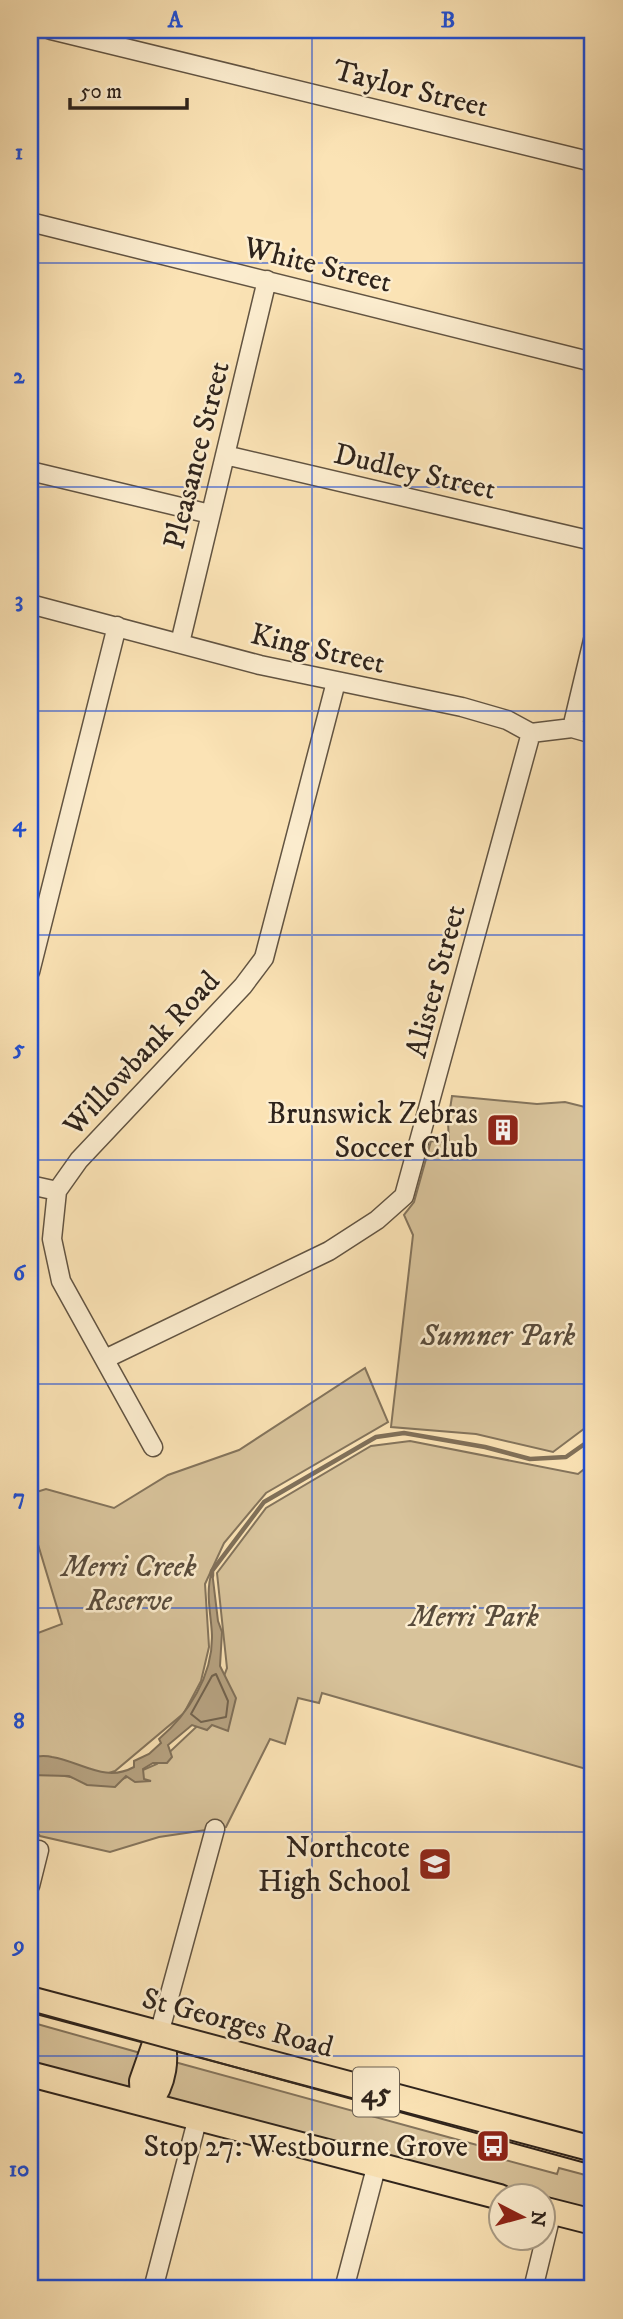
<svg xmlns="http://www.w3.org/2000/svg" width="623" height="2319" font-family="'IM FELL DW Pica',serif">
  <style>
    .green { fill: #d8c39b; stroke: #84745c; stroke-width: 2 }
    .water { fill: #b6a281; stroke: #807059; stroke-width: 2 }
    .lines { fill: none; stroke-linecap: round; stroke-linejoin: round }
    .shore { stroke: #72634e; stroke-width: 2 }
    .stream { stroke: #807059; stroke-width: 4.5 }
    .minor-casing { stroke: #625442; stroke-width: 21 }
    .highway-casing { stroke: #2f241c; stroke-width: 28 }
    .minor { stroke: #fcedcf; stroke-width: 18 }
    .highway { stroke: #fbe3b5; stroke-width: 24 }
    .tram { stroke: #2f241c; stroke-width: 2 }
    .grid { fill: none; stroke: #1d4ed8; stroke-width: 2; stroke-opacity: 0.55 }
    .labels { text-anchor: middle; stroke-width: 5; stroke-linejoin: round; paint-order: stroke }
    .shield { fill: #fcedcf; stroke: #6c6052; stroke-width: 2 }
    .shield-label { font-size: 28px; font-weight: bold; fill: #2f241c }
    .street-label { font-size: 30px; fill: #2f241c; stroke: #fcedcf }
    .poi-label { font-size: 30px; fill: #2f241c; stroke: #fcedcf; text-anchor: end }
    .park-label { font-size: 30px; font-style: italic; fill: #594c3c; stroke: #fcedcf }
    .neatline { fill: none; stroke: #1d4ed8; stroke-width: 2.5 }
    .grid-label { font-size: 23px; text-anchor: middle; font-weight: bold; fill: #1d4ed8 }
  </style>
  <rect width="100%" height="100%" fill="#fbe3b5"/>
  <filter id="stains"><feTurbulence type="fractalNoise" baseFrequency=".00286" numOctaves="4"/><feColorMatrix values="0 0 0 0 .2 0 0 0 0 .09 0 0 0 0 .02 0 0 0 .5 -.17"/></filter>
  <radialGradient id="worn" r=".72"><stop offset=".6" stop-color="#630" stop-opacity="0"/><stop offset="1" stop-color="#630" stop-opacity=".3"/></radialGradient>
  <path class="green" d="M452,1096L537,1104L565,1102L593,1109V1422L553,1452L476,1434L391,1427L413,1235L404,1215L414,1202L431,1141L449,1143L448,1122Z
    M365,1368L388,1422L266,1493L224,1543L205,1584L209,1647L201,1681L184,1713L115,1771L93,1778L30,1764V1636L62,1624L33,1528L30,1526V1494L46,1489L114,1508L168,1475L239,1450Z
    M410,1441L578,1474L593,1462V1771L322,1693L319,1703L298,1698L285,1744L270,1739L226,1827L159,1837L110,1852L40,1836L30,1824V1770L111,1784L157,1764L209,1715L227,1668L217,1573L266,1508L371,1446Z
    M30,2022L144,2054L134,2090L30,2063Z
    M171,2061L488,2148L487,2155L557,2174L559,2168L593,2177V2214L543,2201L542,2196H527L161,2098Z"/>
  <path class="water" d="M212,1571L218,1621L222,1632L220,1666L236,1698L228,1731L212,1725L207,1730L192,1725L168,1745L172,1757L167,1763H153L143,1769L144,1779L151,1781L135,1782L126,1776L115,1787L87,1785L69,1776L30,1775V1756C38,1757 45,1755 52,1757C82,1762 105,1783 134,1767V1761L149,1754L161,1743L159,1739C188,1714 213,1676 212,1635C211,1613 205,1593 212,1571Z"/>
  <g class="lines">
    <path class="shore" d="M216,1674L228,1701L226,1717L201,1722L191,1714L212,1676Z"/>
    <path class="stream" d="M212,1576V1571L264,1502L376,1437L404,1433L485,1447L530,1459L566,1457L593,1438"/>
    <defs>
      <path id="minor" d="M51,30L593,162
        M30,222L593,362
        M225,455L593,541
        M30,471L210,514
        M30,604L260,665L462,707L507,720L531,733L572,728L593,734
        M180,643L267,280
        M572,728L593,640
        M30,972L117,626
        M30,1185L57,1191
        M105,1359L329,1251L377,1220L404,1196L531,733
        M153,1447L61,1281L52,1239L57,1191L79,1160L243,986L264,958L336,682
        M30,1886L39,1850
        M159,2034L215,1829
        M153,2289L198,2117
        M344,2289L377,2164
        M533,2289L552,2211"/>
      <path id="highway" d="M30,1999L593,2149
        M30,2074L500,2197
        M143,2102L142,2081L157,2038
        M148,2104C164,2084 169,2056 159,2034
        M542,2209L593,2222"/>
    </defs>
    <use href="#minor" class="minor-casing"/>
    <use href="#highway" class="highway-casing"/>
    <use href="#minor" class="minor"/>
    <use href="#highway" class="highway"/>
    <path class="tram" d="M30,2011L593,2165"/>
  </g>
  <path class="grid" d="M312,30V2289M30,263H593M30,487H593M30,711H593M30,935H593M30,1160H593M30,1384H593M30,1608H593M30,1832H593M30,2056H593"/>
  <defs>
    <symbol id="building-square" viewBox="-11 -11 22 22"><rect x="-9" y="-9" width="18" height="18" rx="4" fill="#8f2418" stroke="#fcedcf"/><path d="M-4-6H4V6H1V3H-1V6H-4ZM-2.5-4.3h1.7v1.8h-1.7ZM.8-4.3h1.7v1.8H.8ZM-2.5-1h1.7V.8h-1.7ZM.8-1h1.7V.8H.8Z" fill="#fff"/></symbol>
    <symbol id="school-square" viewBox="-11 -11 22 22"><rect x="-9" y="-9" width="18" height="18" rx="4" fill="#8f2418" stroke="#fcedcf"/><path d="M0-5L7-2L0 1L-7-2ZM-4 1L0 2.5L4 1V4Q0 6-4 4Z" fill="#fff"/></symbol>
    <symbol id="bus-square" viewBox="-11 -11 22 22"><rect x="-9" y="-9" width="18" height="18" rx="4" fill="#8f2418" stroke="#fcedcf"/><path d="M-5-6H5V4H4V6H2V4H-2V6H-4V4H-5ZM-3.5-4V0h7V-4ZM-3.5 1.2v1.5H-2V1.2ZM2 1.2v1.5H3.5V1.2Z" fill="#fff"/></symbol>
  </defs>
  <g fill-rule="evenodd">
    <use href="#building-square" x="484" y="1111" width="38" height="38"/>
    <use href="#school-square" x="416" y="1845" width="38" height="38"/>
    <use href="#bus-square" x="474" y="2127" width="38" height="38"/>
  </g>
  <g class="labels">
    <rect class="shield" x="353" y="2067.5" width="46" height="49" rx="5"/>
    <g class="shield-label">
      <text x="376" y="2102">45</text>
    </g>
    <g class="street-label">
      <text transform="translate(411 88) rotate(14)" y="10">Taylor Street</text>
      <text transform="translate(318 264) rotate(14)" y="10">White Street</text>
      <text transform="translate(196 455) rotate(-76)" y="10">Pleasance Street</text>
      <text transform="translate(415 471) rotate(13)" y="10">Dudley Street</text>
      <text transform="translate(318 648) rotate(13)" y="10">King Street</text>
      <text transform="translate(435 981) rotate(-75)" y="10">Alister Street</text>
      <text transform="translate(141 1053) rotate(-47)" y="10">Willowbank Road</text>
      <text transform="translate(238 2022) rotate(15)" y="10">St Georges Road</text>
    </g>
    <g class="poi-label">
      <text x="478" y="1123">Brunswick Zebras<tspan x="478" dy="34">Soccer Club</tspan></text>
      <text x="410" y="1857">Northcote<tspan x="410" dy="34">High School</tspan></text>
      <text x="468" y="2156">Stop 27: Westbourne Grove</text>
    </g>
    <g class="park-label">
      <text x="498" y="1345">Sumner Park</text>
      <text x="129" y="1576">Merri Creek<tspan x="129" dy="34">Reserve</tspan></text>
      <text x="474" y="1626">Merri Park</text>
    </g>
  </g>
  <rect width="623" height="2319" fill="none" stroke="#fbe3b5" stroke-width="77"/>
  <g transform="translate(522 2217) rotate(96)"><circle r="33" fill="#fcedcf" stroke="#aa9d87" stroke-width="2"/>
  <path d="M0-5L12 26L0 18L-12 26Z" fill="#8f2418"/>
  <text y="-10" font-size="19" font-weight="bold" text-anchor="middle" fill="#2f241c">N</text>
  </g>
  <path d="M70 98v10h117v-10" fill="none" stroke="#2f241c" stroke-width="3.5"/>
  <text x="80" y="98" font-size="21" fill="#2f241c" stroke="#fcedcf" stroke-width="5" paint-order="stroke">50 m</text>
  <rect x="38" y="38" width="546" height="2242" class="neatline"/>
  <g class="grid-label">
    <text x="175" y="27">A</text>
    <text x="448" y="27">B</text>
    <text x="19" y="159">1</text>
    <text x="19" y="383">2</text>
    <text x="19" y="607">3</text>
    <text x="19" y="831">4</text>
    <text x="19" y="1055">5</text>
    <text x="19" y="1280">6</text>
    <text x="19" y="1504">7</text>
    <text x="19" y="1728">8</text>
    <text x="19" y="1952">9</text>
    <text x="19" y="2176">10</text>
  </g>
  <rect width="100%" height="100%" filter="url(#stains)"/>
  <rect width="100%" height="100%" fill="url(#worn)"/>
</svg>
